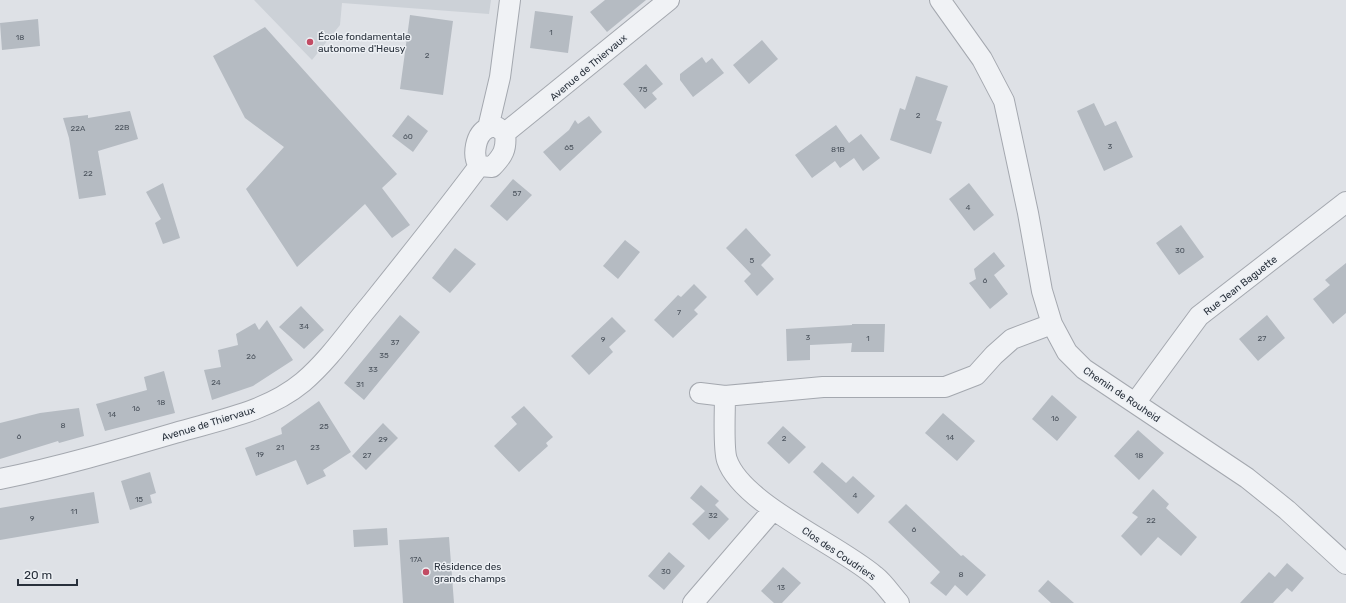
<svg xmlns="http://www.w3.org/2000/svg" width="1346" height="603" font-family="Rubik,sans-serif">
  <style>
    .built { fill: #ccd1d7 }
    .building { fill: #b5bbc2 }
    .lines { fill: none; stroke-linecap: round; stroke-linejoin: round }
    .street-casing { stroke: #a4a8af; stroke-width: 22 }
    .street { stroke: #f0f2f5; stroke-width: 20 }
    .poi-dot { fill: #c24c64; stroke: #edf0f4; stroke-width: 1.5 }
    .labels { text-anchor: middle; stroke-width: 3; stroke-linejoin: round; paint-order: stroke }
    .number-label { font-size: 8px; fill: #4b535d }
    .poi-label { font-size: 10px; fill: #28303b; stroke: #edf0f4; text-anchor: start }
    .street-label { font-size: 10px; fill: #28303b; stroke: #edf0f4 }
  </style>
  <rect width="100%" height="100%" fill="#dee1e6"/>
  <path class="built" d="M254,0H491L489,14L342,3L340,25L312,60Z"/>
  <path class="building" d="M605,0H646L607,32L590,12Z
    M535,11L573,16L568,53L530,48Z
    M410,15L453,21L443,95L400,89Z
    M38,19L40,46L2,50L0,23Z
    M265,27L397,174L382,188L410,225L392,238L365,204L297,267L246,189L284,147L245,118L213,56Z
    M762,40L778,59L749,84L733,65Z
    M702,57L706,63L712,58L724,73L693,97L680,80V74Z
    M646,64L663,84L652,93L657,99L645,109L623,84Z
    M916,76L948,86L936,120L942,122L931,154L890,140L900,108L905,110Z
    M1094,103L1105,126L1116,121L1133,157L1104,171L1077,111Z
    M130,111L138,139L98,151L106,195L79,199L69,138L63,118L88,115V118Z
    M408,115L428,131L413,152L392,136Z
    M589,116L602,132L560,171L543,152L569,130L575,120L578,124Z
    M836,125L849,143L861,134L880,158L863,171L854,158L840,168L835,161L812,178L795,155Z
    M513,179L532,195L507,221L490,206Z
    M163,183L180,238L163,244L155,223L161,219L146,192Z
    M969,183L994,215L974,231L949,199Z
    M1181,225L1204,257L1179,275L1156,243Z
    M746,228L771,255L761,265L774,279L757,296L744,281L751,274L726,248Z
    M625,240L640,252L618,279L603,266Z
    M455,248L476,264L450,293L432,278Z
    M994,252L1005,266L994,275L1008,294L990,309L969,283L976,279L974,269Z
    M1346,263V313L1333,324L1313,299L1330,285L1325,280Z
    M694,284L707,297L694,310L698,314L673,338L654,320L678,295L681,297Z
    M301,306L324,330L304,349L279,327Z
    M400,315L420,332L364,400L344,383Z
    M1267,315L1285,338L1258,361L1239,339Z
    M612,317L626,331L609,347L613,352L589,375L571,356Z
    M267,320L293,360L253,386L212,400L204,370L221,367L218,350L238,345L236,334L255,323L259,330Z
    M852,324H885L884,352H851L852,343L810,345V360L787,361L786,329L852,325Z
    M164,371L175,413L105,431L96,404L147,390L144,377Z
    M1052,395L1077,417L1057,441L1032,419Z
    M319,401L351,452L323,470L326,476L307,485L296,460L256,476L245,448L282,434L281,428Z
    M524,406L553,437L546,443L548,446L519,472L494,446L517,424L511,417Z
    M79,408L84,436L59,443L58,441L0,459V423L40,413Z
    M943,413L975,441L957,461L925,433Z
    M383,423L398,438L366,470L352,456Z
    M783,426L806,447L789,464L767,443Z
    M1138,430L1164,453L1139,480L1114,456Z
    M822,462L846,483L853,476L875,496L858,514L813,472Z
    M150,472L156,493L150,495L152,503L130,510L121,481Z
    M701,485L719,501L715,505L729,519L709,540L692,524L705,511L690,498Z
    M1153,489L1169,504L1166,508L1197,537L1181,556L1158,537L1141,556L1121,536L1138,517L1132,513Z
    M94,492L99,523L0,540V508Z
    M906,504L961,556L963,555L986,575L967,596L955,585L946,596L930,583L940,572L888,522Z
    M387,528L388,545L354,547L353,530Z
    M449,537L454,603H403L399,540Z
    M669,552L685,566L664,590L648,576Z
    M1287,563L1304,578L1292,592L1287,588L1273,603H1240L1269,572L1275,577Z
    M783,567L801,583L782,603H774L761,591Z
    M1048,580L1074,603H1051L1038,591Z"/>
  <g class="lines">
    <defs>
      <path id="street" d="M940,0L982,59L1004,101L1028,213L1042,291L1052,324L1067,352L1084,369L1247,478L1287,510L1346,564
        M497,127L505,133C507,149 503,156 492,167L479,166C472,156 475,134 488,128C490,127 495,127 497,127Z
        M488,128L500,77L510,0
        M505,133L669,0
        M700,393L725,396L823,387H945L976,375L994,355L1012,339L1052,324
        M725,396C725,411 723,449 727,460C742,504 838,544 875,576C884,583 891,594 899,603
        M1135,403L1199,316L1346,202
        M0,479C59,467 117,450 175,433C219,420 267,412 303,382C329,360 349,330 371,304C407,259 444,213 479,166
        M693,603L773,510"/>
    </defs>
    <use href="#street" class="street-casing"/>
    <use href="#street" class="street"/>
  </g>
  <g class="poi-dot">
    <circle cx="310" cy="42" r="4"/>
    <circle cx="426" cy="572" r="4"/>
  </g>
  <g class="labels">
    <g class="number-label">
      <text x="551" y="35">1</text>
      <text x="20" y="40">18</text>
      <text x="427" y="58">2</text>
      <text x="643" y="92">75</text>
      <text x="918" y="118">2</text>
      <text x="122" y="130">22B</text>
      <text x="78" y="131">22A</text>
      <text x="408" y="139">60</text>
      <text x="1110" y="149">3</text>
      <text x="569" y="150">65</text>
      <text x="838" y="152">81B</text>
      <text x="88" y="176">22</text>
      <text x="517" y="196">57</text>
      <text x="968" y="210">4</text>
      <text x="1180" y="253">30</text>
      <text x="752" y="263">5</text>
      <text x="985" y="283">6</text>
      <text x="679" y="315">7</text>
      <text x="304" y="329">34</text>
      <text x="808" y="340">3</text>
      <text x="868" y="341">1</text>
      <text x="1262" y="341">27</text>
      <text x="603" y="342">9</text>
      <text x="395" y="345">37</text>
      <text x="384" y="358">35</text>
      <text x="251" y="359">26</text>
      <text x="373" y="372">33</text>
      <text x="216" y="385">24</text>
      <text x="360" y="387">31</text>
      <text x="161" y="405">18</text>
      <text x="136" y="411">16</text>
      <text x="112" y="417">14</text>
      <text x="1055" y="421">16</text>
      <text x="63" y="428">8</text>
      <text x="324" y="429">25</text>
      <text x="19" y="439">6</text>
      <text x="950" y="440">14</text>
      <text x="784" y="441">2</text>
      <text x="383" y="442">29</text>
      <text x="280" y="450">21</text>
      <text x="315" y="450">23</text>
      <text x="260" y="457">19</text>
      <text x="367" y="458">27</text>
      <text x="1139" y="458">18</text>
      <text x="855" y="498">4</text>
      <text x="139" y="502">15</text>
      <text x="74" y="514">11</text>
      <text x="713" y="518">32</text>
      <text x="32" y="521">9</text>
      <text x="1151" y="523">22</text>
      <text x="914" y="532">6</text>
      <text x="416" y="562">17A</text>
      <text x="666" y="574">30</text>
      <text x="961" y="577">8</text>
      <text x="781" y="590">13</text>
    </g>
    <g class="poi-label">
      <text x="318" y="40">École fondamentale<tspan x="318" dy="12">autonome d'Heusy</tspan></text>
      <text x="434" y="570">Résidence des<tspan x="434" dy="12">grands champs</tspan></text>
    </g>
    <g class="street-label">
      <text transform="translate(588 67) rotate(-40)" y="4">Avenue de Thiervaux</text>
      <text transform="translate(1240 285) rotate(-38)" y="4">Rue Jean Baguette</text>
      <text transform="translate(1122 394) rotate(34)" y="4">Chemin de Rouheid</text>
      <text transform="translate(208 423) rotate(-17)" y="4">Avenue de Thiervaux</text>
      <text transform="translate(839 553) rotate(34)" y="4">Clos des Coudriers</text>
    </g>
  </g>
  <path d="M18 579v6h59v-6" fill="none" stroke="#28303b" stroke-width="2"/>
  <text x="24" y="579" font-size="12" fill="#28303b" stroke="#edf0f4" stroke-width="3" paint-order="stroke">20 m</text>
</svg>
